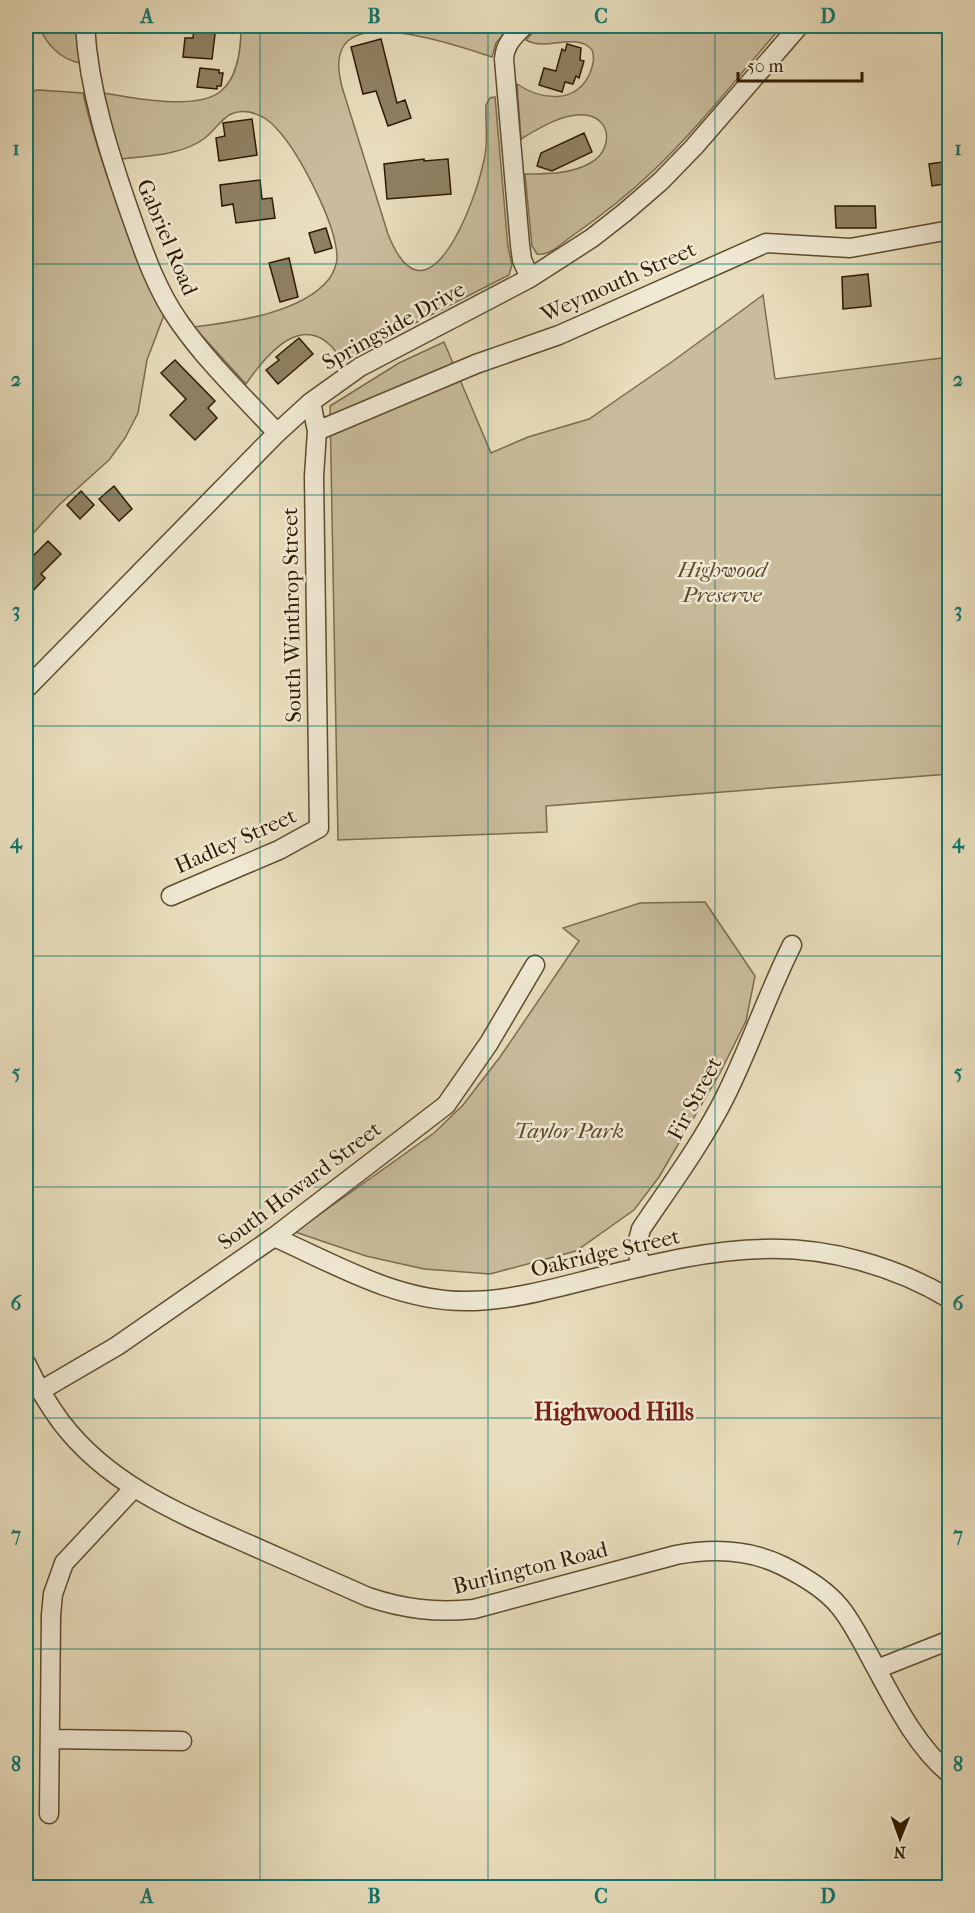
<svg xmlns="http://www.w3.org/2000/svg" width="975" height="1913" font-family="'IM FELL French Canon',serif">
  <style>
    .green { fill: #c9bc9c; stroke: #7c6c4e; stroke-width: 1.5 }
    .building { fill: #8f8062; stroke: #2f1b00; stroke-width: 1.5 }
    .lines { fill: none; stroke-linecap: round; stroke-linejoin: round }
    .street-casing { stroke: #5d4c2f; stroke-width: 21 }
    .street { stroke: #f0e9d3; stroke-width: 18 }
    .grid { fill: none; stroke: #0f766e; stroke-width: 1.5; stroke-opacity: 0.55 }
    .labels { text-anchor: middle; stroke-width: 5; stroke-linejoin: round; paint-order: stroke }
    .street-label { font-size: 22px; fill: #2f1b00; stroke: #f0e9d3 }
    .park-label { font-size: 22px; font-style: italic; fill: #5d4b2f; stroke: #f0e9d3 }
    .neighbourhood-label { font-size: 24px; font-weight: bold; fill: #7a1f14; stroke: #f0e9d3 }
    .neatline { fill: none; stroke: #0f766e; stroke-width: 2 }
    .grid-label { font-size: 20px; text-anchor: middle; font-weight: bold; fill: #0f766e }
  </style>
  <rect width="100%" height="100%" fill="#e8ddbc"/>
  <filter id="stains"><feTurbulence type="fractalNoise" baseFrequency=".00333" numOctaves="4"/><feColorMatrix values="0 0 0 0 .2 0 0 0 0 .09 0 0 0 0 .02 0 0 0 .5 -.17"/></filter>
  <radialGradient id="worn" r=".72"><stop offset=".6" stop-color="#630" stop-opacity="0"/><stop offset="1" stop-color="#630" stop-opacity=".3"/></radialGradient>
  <path class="green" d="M39,26H76L80,63C60,59 46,44 39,26Z
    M241,26H510L496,43L492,57C462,47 363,12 343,47C336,60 339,74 342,87L388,234C427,334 476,201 484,160C489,142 485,123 486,105L490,98L495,97L508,247L512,265L509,275L374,344L343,362C309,305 270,349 246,384L194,327C235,322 302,313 329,279C333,274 337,264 337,258C337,225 299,152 276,128C269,120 259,114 249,112C226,108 220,126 205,138C183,155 148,156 121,159L103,93C131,98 198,111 221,91C239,76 241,47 241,26Z
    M539,26H782C740,74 701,125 654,170C629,194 601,216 572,236C562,243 550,256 537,254L532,246L525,174C547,174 573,174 592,162C613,149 612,118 585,115C563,113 539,128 521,139L517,84C541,100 576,105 590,73C593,65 595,58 592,50C577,31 547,52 526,40Z
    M38,90L83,93C92,134 106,174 120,213C133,248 145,283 164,315L147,360L138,413L125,438L109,460L59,505L26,541V92Z
    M763,295L775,379L949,357V774L546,806L547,832L338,840L330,406L399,363L444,342L491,453L528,437L589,419L673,361Z
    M705,902L755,976L746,1021L720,1073L659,1177L634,1210L576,1251L490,1274L424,1269L366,1256L295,1232L434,1133L463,1105L500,1057L579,941L563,928L640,903Z"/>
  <path class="building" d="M194,26H216L212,59L183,57L185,38H193Z
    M381,39L397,103L405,100L411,118L388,126L376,91L363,94L351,47Z
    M567,44L581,48L580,60L584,61L579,78L576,76L573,84L565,82L562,92L539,85L544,68L556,71L562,49L565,51Z
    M200,68L219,70V73H223L221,86H217V89L197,87Z
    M252,119L257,155L219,161L216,138L225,136L223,123Z
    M584,133L592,152L552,171L537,166L541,153Z
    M424,159V161L448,159L451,194L387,199L384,164Z
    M950,161V183L932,186L929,164Z
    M260,180L262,199L272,198L275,218L236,223L233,204L222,206L220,185Z
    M835,206H875L876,228H836Z
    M326,228L332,248L315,253L309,233Z
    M289,258L298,297L280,302L269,263Z
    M868,274L871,306L843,309L842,277Z
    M299,338L313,354L278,384L266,370L279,360L276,357Z
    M175,360L215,401L208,408L217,418L195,440L170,415L186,399L161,373Z
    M114,486L132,509L119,521L99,499Z
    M81,491L94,505L80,519L67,505Z
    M48,541L61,554L41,574L45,578L26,598V563Z"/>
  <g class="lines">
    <defs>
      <path id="street" d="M85,26C89,92 109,153 131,216C144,253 157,291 180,323C208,363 244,397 277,433
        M524,26C514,36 505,44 504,59L520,245L522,260L530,278
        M317,431L476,364L559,335L766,243L850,248L950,230
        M26,689L277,433L311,402L360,367L530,278L592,238L624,213L661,181L694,147L799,26
        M171,896L279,850L319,828L314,476L317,431L311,402
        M274,1237C335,1264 396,1301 465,1301C511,1301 555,1288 599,1277C653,1264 708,1250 764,1249C828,1247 895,1266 950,1299
        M642,1267L636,1248L641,1229C670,1186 702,1143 725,1097C750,1047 767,995 792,945
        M26,1363C36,1384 47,1403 61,1422C108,1484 178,1513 246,1543C287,1561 327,1579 368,1597C404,1609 436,1613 474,1609L676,1555C713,1548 749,1549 783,1566C803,1576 825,1589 839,1606C851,1620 859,1637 868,1653C890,1693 914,1745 950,1774
        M40,1391L117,1346L274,1237L446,1105L489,1043L535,965
        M877,1669L950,1640
        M51,1739L182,1741
        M49,1814L51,1615L53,1594L64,1563L133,1489"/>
    </defs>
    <use href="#street" class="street-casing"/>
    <use href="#street" class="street"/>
  </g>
  <path class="grid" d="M260,26V1888M488,26V1888M715,26V1888M26,264H950M26,495H950M26,726H950M26,956H950M26,1187H950M26,1418H950M26,1649H950"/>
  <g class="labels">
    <g class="street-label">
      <text transform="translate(168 237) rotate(67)" y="8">Gabriel Road</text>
      <text transform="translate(618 281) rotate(-24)" y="8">Weymouth Street</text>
      <text transform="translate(393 325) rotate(-29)" y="8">Springside Drive</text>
      <text transform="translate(291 615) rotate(-91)" y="8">South Winthrop Street</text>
      <text transform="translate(235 840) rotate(-24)" y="8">Hadley Street</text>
      <text transform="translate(694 1098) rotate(-62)" y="8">Fir Street</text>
      <text transform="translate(299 1185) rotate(-37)" y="8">South Howard Street</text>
      <text transform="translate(605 1252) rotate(-13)" y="8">Oakridge Street</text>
      <text transform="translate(530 1567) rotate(-14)" y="8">Burlington Road</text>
    </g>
    <g class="park-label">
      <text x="722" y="577">Highwood<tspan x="722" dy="25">Preserve</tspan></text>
      <text x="569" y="1138">Taylor Park</text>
    </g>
    <g class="neighbourhood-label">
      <text x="614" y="1420">Highwood Hills</text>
    </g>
  </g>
  <rect width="975" height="1913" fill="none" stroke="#e8ddbc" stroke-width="66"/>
  <g transform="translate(900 1838) rotate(181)" stroke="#f0e9d3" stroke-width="4.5" paint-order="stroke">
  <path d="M0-4.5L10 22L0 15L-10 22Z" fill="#2f1b00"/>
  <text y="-9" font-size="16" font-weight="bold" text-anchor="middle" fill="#2f1b00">N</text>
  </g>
  <path d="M738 72v9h124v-9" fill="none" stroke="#2f1b00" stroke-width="3"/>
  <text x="747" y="72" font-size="18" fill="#2f1b00" stroke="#f0e9d3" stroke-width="4.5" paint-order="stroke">50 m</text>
  <rect x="33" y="33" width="909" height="1847" class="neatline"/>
  <g class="grid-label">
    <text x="147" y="23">A</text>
    <text x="374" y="23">B</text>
    <text x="601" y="23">C</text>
    <text x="828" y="23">D</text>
    <text x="16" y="155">1</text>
    <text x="958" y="155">1</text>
    <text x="16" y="386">2</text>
    <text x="958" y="386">2</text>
    <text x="16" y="617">3</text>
    <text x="958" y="617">3</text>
    <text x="16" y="848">4</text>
    <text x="958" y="848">4</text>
    <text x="16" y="1079">5</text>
    <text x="958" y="1079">5</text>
    <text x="16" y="1310">6</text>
    <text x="958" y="1310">6</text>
    <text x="16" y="1541">7</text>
    <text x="958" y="1541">7</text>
    <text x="16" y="1771">8</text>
    <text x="958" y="1771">8</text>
    <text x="147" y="1903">A</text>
    <text x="374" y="1903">B</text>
    <text x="601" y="1903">C</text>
    <text x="828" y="1903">D</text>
  </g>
  <rect width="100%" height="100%" filter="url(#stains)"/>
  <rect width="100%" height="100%" fill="url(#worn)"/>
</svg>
